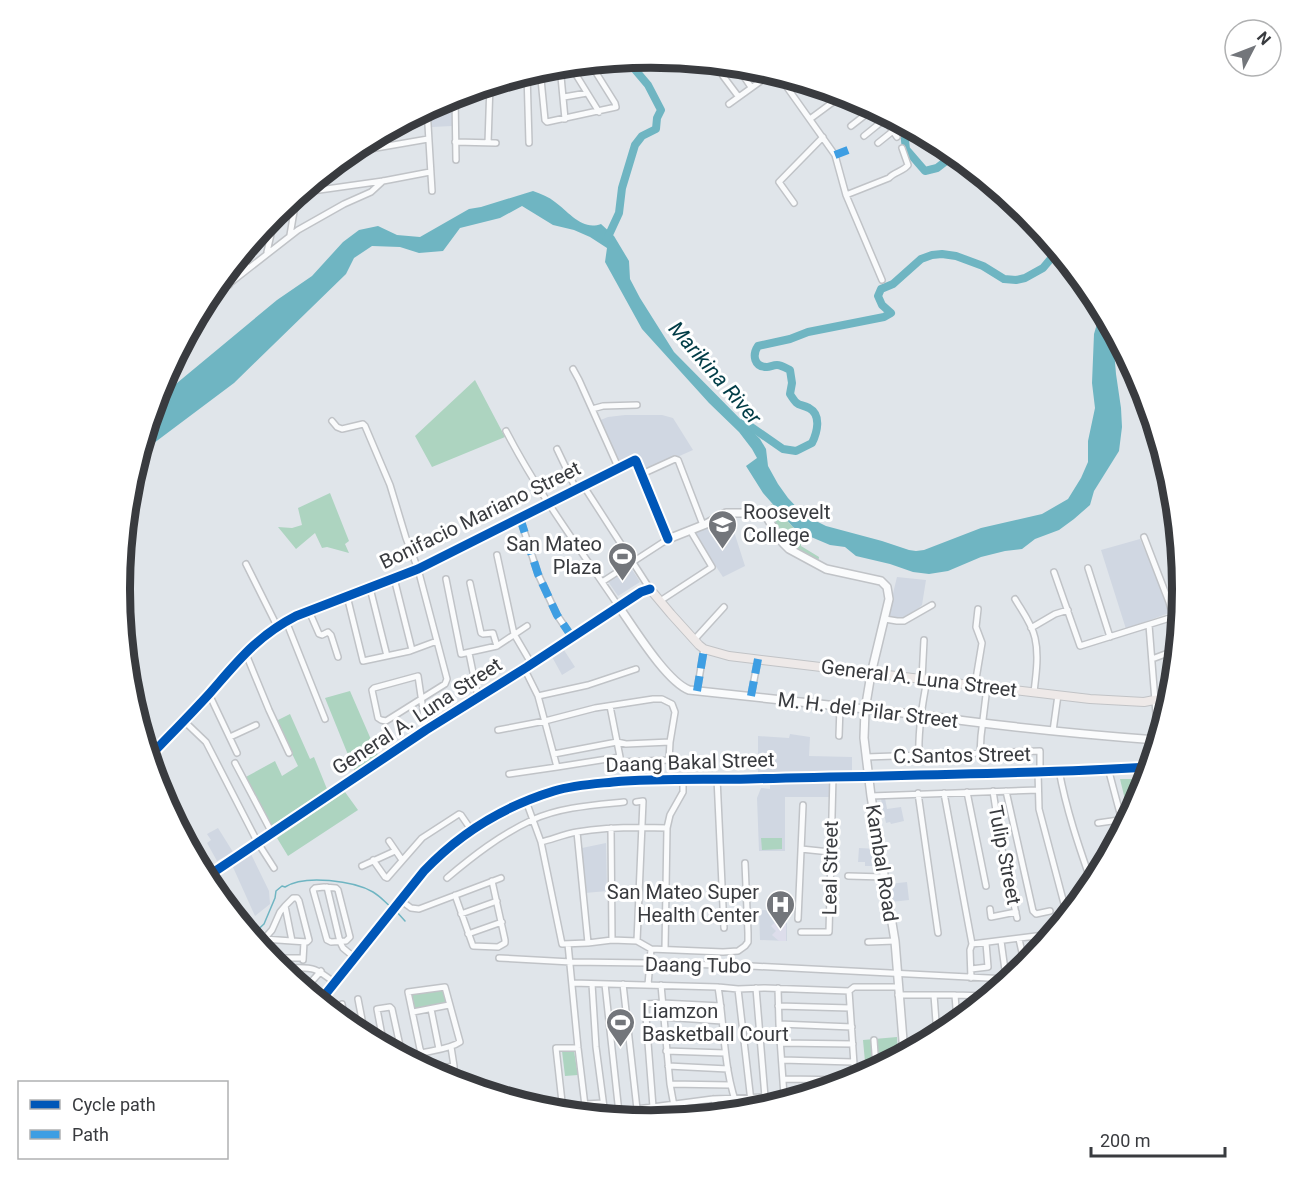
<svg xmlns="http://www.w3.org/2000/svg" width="1301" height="1177" font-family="Roboto,sans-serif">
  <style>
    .built { fill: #d0d7e2 }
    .medical { fill: #ddddeb }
    .green { fill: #add4c0 }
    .water { fill: #6fb5c2 }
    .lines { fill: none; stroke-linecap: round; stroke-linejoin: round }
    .stream { stroke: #6fb5c2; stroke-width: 1.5 }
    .river { stroke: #6fb5c2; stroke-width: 8 }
    .street-casing { stroke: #c0c3c7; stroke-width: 8 }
    .secondary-casing { stroke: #c0c3c7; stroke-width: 10 }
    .primary-casing { stroke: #c1c3c6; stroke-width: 10 }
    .street { stroke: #fafbfc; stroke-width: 5 }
    .secondary { stroke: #fafbfc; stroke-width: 7 }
    .primary { stroke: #eee9e8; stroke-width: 8 }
    .quiet { stroke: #3e9ee3; stroke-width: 8; stroke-dasharray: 15 8; stroke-linecap: butt }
    .cycleway-casing { stroke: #fff; stroke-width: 13 }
    .cycleway { stroke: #0057b8; stroke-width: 9 }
    .labels { text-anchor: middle; stroke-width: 6; stroke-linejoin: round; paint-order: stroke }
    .poi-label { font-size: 20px; fill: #393b3f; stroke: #fff; text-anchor: start }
    .street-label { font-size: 20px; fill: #393b3f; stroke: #fff }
    .water-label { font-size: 21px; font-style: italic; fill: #003c46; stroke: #fff }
    .rim { fill: none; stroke: #393b3f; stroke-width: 8 }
  </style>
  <rect width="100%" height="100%" fill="#e0e5ea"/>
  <path class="built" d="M453,96L452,126L432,127L430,107Z
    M625,415H662L673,418L693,450L641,473L634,458L618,465L598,421L608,417Z
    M722,516H729L745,566L723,577L693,532Z
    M1140,539L1170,609L1169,613L1126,629L1101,550Z
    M629,565L640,582L618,596L607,580Z
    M897,577L926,580L922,605L915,611L901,619L887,618Z
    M562,647L575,667L562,675L551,655Z
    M790,734L810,737L809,756L852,757V773L758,776V736L789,738Z
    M829,777V797H785V851H759L757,798L761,788L770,789V778Z
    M885,798L887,809L901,807L904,821L891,824L890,822L886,823L881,799Z
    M218,828L233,852L217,861L207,843L211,840L207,834Z
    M606,843L607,891L585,893L582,848Z
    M859,848L878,849V866H865V862H858Z
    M251,854L269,891L270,904L255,916L232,865Z
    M907,882L909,900L891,902L889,884Z
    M759,910L787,911V941L760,940Z"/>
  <path class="medical" d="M778,920L783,921L786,925V941H779L772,935L776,931L771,926Z"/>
  <path class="green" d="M475,380L505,437L432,467L415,436Z
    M330,493L349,541L345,544L349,553L327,547L322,548L315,533L296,549L278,527L292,528L302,525L298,508Z
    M772,504L801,536V546L819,557L818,564L792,549L785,541L764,512Z
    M350,691L379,758L355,772L325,698Z
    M290,714L310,759L314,757L327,789L271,826L244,778L275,761L282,776L298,766L276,721Z
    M1120,779H1145L1141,792L1129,816Z
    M345,792L358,810L288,856L277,838Z
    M761,838H782V849L762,850Z
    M442,988L446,1003L413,1010L410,993Z
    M897,1037L898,1056L866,1073L863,1040Z
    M562,1051H574L578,1075L565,1076Z"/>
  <path class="water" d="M533,191C541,194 549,197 555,202C569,212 582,231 601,224L614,236L629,261L630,279L640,298L674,352L760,439L766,449L768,466L778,484L788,498L804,515L826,526L882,541L909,550L916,551L924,550L981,528L1042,514L1068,499L1081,478L1088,462V441L1095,408L1092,383L1094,334L1101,310L1114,334L1113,338L1116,374L1121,408L1122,427L1119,451L1094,491L1090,505L1074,519L1059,530L1035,539L1022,549L1005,551L981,557L948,571L929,574L913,572L890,564L856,556L845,547L830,545L804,534L793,527L763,493L746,466L757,458L752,449L739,432L709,403L642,329L605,262L607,248L590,237L574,230L553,225L522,206L500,218L460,228L443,251L419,253L400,247L372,246L354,258L346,274L234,383L138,455L156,398L171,388L277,300L312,276L343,242L359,230L378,226L397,235L420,237L469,209L481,207Z"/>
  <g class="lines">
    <path class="stream" d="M1053,257L1062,259L1064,258
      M396,911L405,921
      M251,936L264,924L275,898L276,891L282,886L285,887C305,874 354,881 373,892C380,896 386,903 392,908"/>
    <path class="river" d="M903,124L906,149L925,171L937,168L950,158L960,159
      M607,239L619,213L622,188L635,145L642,136L656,129L657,118L661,110L648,85L626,59
      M744,422L783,449L796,451L812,443C817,433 822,415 809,408C798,403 798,407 790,394L792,383L790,370C786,368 781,365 777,365C773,365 770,367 767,367C754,367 752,355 758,346L790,339L808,332L884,317L891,313L882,305L878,296L881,289L893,284L921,259L932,255L942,254L956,256L983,266L1004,279L1016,280L1025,278L1043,268L1054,255L1056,248"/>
    <defs>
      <path id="street" d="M570,65L599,112
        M736,65L751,87
        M560,66L565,119
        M540,69L545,120L547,122L616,107L615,103L590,63
        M527,73L529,143
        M723,76L738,96
        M784,83L835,155L846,195L882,280
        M455,95L456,160
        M564,97L587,93
        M729,104L772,73
        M854,105L860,101
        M427,108L432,191
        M879,111L897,137
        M810,119L833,102L834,99L828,90
        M851,126L874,108
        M864,136L885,119
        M455,142L496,143
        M488,143L490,84
        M878,143L893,131
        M347,153L428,139
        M298,193L383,181L430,172
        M846,195L889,178C894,172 904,171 908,165L902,148
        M794,203L779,182L823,137
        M290,235L297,194
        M267,252L276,212
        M245,270L251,241
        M222,276L229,285
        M210,291L213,294H216L298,230L344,204L371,192L383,181
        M191,327L192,329
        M573,369L579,380L618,467
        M592,409L603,406L637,405
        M332,421L337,427L342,429L363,424L365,426L390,485L406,538L418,569L447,679L445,684L386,721L381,720L378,718L372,690L374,688L418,676L426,730
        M506,431C538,493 580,549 619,607
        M557,449L576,489
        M642,474L675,459L678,460L703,525
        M583,485L650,589
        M520,518L538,574L557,615L572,637
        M1171,537L1179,563
        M497,555L514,634L531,663
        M246,564L277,626
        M1088,568L1110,637
        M1054,572L1080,646L1173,617L1169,602L1144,537
        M394,578L412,650
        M446,579L461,654L497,646L527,626
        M602,582L668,539
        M470,583L481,633L483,634L493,633L497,646
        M370,588L387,656
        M347,596L363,661L410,651L437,641
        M1015,599C1022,611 1032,624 1035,638C1039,655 1036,675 1034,692
        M660,601L712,567L690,530
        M1169,602L1181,598
        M309,611L319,634L322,635L328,632L331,635L338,657
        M885,619L897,621H904L932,605
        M286,621L325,719
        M1149,625L1158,739
        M1031,628L1055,614L1068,610
        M694,640L724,607
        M469,653L478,697
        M246,654L269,710L289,753
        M1152,659L1176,650
        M922,679L924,640
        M975,685L982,643L976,627L978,609
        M697,691L704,649
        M209,694L237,753
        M538,696L588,685L636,669
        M751,696L758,659
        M184,721L206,742L258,843L274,868
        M498,730L545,721L595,708L653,699H662L672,704L675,712L670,742L669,760L621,762L610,706
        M1053,731L1058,695
        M839,736L840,707
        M230,737L256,725
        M554,754L617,742L626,744L670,742
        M980,754L981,736L987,687
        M919,756C918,730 922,705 927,680
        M866,757L1040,751V771
        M235,763L272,833
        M557,767L620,757
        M1059,770C1066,809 1079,847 1092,884
        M1038,771L1039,809L1067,915
        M509,774L557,767L538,696L524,668
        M717,778L724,928
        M157,783L211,874
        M993,791L1002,849L1017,918
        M1006,791L1033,911L1036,914L1050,911
        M967,792L986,886
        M918,793L938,933
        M944,793L972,944L970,950L971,978
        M871,796L1038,790
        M526,801L541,842L562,944L588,943L612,940L637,941L651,949L723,952L738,951L745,946L748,942V933L745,863
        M636,802L643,801L637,941
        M1098,823L1119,820L1121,817L1108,768
        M611,828L612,940
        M577,832L588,943
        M389,841L402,860
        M541,842C553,839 565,834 577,832C607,827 637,827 667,828
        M801,849L830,852
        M373,860L385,877L387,878L422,838L459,814L461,815L472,831
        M362,866L395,851
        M848,876L884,877
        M447,878C473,856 500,835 532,820C560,807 594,805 624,802
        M324,887L336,888L338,890L350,937L346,941L331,942L327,940L313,890L315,888Z
        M327,887L340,942L343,948L355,958
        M455,895L473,946L498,947L505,943V940L492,881
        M293,898H297L299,901L309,940L307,942L292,941L285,906Z
        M400,900L411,908L419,909L501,878
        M285,906L280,912L272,930L264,939L292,941
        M990,909L991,917L1016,912
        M461,914L497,901
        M798,919L803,805
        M801,932H829L833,776
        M468,934L502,922
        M1034,937L1036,952
        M1019,939L1025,966
        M1001,941L1005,970H1019
        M868,942L895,941
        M568,944L578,1048L586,1114
        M972,944L1052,934
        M665,949L667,828L670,815L683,792V779
        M270,958H303
        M499,958L571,962L649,963L751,966L1008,979
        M303,960L304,942
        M971,969L988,967L986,943
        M294,980L292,968C315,967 317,969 335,983
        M572,983L718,987L738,989L765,988L849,991L854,987H898
        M592,984L596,1047L605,1115
        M605,984L619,1113
        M623,984L637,1109
        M648,985L651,949
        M661,985L670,1084L676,1117
        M445,987L460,1042C450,1049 434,1050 422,1053L420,1049L408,992Z
        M718,987C725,1028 723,1072 739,1111
        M778,988L779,1024L784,1096
        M305,989L321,971
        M738,989L752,1110
        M849,991L855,1079
        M898,995H955L987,996
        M934,995L937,1035
        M955,995L957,1021
        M358,999L365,1035
        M342,1004L345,1022
        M778,1006L850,1008
        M431,1009L439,1049
        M413,1012L449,1005
        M663,1017L722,1021
        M779,1024L852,1027
        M664,1036H724
        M874,1040L876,1068
        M780,1043L853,1044
        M384,1046L377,1009L390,1007L392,1009L402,1055
        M451,1047L454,1066V1082
        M666,1051L725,1053
        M782,1060L853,1062
        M876,1062L888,1061
        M668,1066L728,1069
        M430,1070L454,1066
        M783,1079L854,1080
        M453,1081L468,1080L470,1087
        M670,1084L730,1085
        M776,1095L798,1096
        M713,1099L721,1113
        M585,1104L603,1103
        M653,1107L645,1004L662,1003L721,1006
        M563,1111L556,1048H578
        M605,1115L637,1109L713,1099L765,1097L756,988"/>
      <path id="secondary" d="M619,607C634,628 666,681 689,690C766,699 844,706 921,715C999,726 1078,734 1157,740
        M149,757C169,736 190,715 210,693C238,661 257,636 296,616L418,569L618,467L636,460L668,539L706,524L726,513H761L766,516L783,543L789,549L826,569L881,581L887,587L889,599L871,674L865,710L864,738L871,796L895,941L904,1053
        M320,1001L424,871C460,833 505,806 554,791C574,785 593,784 613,782C658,778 703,780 749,779C882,775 1016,775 1149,767"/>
      <path id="primary" d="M205,878L426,730L645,590L650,589L671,614L699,645L704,649L729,656L1090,699L1144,702L1170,697"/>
    </defs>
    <use href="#street" class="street-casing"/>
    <use href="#secondary" class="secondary-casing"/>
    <use href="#primary" class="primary-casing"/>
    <use href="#street" class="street"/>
    <use href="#secondary" class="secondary"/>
    <use href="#primary" class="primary"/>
    <path class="quiet" d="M835,155L848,150
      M520,518L538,574L557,615L572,637
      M697,691L704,649
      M751,696L758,659"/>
    <defs>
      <path id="cycleway" d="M149,757C169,736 190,715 210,693C238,661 257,636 296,616L418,569L635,460L636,461L668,539
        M205,878L426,730L527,667L641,592L650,589
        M320,1001L424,871C460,833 505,806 554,791C574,785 593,784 613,782C658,778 703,780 749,779C882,775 1016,775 1149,767"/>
    </defs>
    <use href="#cycleway" class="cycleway-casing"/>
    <use href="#cycleway" class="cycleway"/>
  </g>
  <defs>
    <symbol id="university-pin" viewBox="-11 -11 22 30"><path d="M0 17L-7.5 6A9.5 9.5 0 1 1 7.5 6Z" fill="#73767b" stroke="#fff"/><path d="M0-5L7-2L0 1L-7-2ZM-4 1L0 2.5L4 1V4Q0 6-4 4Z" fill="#fff"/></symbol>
    <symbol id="stadium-pin" viewBox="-11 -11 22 30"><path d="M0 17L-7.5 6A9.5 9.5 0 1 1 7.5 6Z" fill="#73767b" stroke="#fff"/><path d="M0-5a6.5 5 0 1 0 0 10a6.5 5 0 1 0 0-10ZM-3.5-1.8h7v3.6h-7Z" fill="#fff"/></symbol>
    <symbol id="hospital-pin" viewBox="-11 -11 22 30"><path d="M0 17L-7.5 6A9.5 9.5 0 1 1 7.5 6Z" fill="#73767b" stroke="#fff"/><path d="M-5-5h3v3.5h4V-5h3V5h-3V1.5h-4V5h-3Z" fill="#fff"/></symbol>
  </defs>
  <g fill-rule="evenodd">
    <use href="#university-pin" x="706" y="508" width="33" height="45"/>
    <use href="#stadium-pin" x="606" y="540" width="33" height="45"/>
    <use href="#hospital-pin" x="764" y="888" width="33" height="45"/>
    <use href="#stadium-pin" x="604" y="1006" width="33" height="45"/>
  </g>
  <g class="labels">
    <g class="poi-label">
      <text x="743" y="519">Roosevelt<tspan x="743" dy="23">College</tspan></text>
      <text x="602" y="551" text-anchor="end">San Mateo<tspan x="602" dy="23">Plaza</tspan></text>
      <text x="759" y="899" text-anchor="end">San Mateo Super<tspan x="759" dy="23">Health Center</tspan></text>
      <text x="642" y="1018">Liamzon<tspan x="642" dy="23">Basketball Court</tspan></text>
    </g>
    <g class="street-label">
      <text transform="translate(480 515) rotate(-26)" y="7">Bonifacio Mariano Street</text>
      <text transform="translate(919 678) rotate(7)" y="7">General A. Luna Street</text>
      <text transform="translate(868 710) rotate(7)" y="7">M. H. del Pilar Street</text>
      <text transform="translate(417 716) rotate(-33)" y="7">General A. Luna Street</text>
      <text transform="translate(962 755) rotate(-1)" y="7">C.Santos Street</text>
      <text transform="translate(690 762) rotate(-2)" y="7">Daang Bakal Street</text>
      <text transform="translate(1005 855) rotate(79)" y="7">Tulip Street</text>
      <text transform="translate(882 863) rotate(81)" y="7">Kambal Road</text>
      <text transform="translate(830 868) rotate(-89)" y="7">Leal Street</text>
      <text transform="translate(698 965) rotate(1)" y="7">Daang Tubo</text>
    </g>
    <g class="water-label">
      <text transform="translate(715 373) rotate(49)" y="7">Marikina River</text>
    </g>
  </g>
  <path d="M0 0H1301V1177H0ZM130 589a521 521 0 1 1 1042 0a521 521 0 1 1-1042 0Z" fill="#fff" fill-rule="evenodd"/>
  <path class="rim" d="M130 589a521 521 0 1 1 1042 0a521 521 0 1 1-1042 0Z"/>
  <rect x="18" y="1081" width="210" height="78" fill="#ffffff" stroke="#b0b1b2" stroke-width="1.5"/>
  <rect x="30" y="1100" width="30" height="9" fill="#0057b8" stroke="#b0b1b2" stroke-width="1.5"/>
  <text x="72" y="1111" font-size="18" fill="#393b3f">Cycle path</text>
  <rect x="30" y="1130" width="30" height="9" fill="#3e9ee3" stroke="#b0b1b2" stroke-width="1.5"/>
  <text x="72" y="1141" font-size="18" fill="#393b3f">Path</text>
  <g transform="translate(1253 48) rotate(48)"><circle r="28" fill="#ffffff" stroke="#b0b1b2" stroke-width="1.5"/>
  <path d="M0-4.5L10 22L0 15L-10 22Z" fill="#73767b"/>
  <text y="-9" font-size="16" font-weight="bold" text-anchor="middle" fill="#393b3f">N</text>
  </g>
  <path d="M1091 1147v9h134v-9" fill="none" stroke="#393b3f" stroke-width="3"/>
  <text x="1100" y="1147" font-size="18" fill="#393b3f" stroke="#ffffff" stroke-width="4.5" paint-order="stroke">200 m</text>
</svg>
